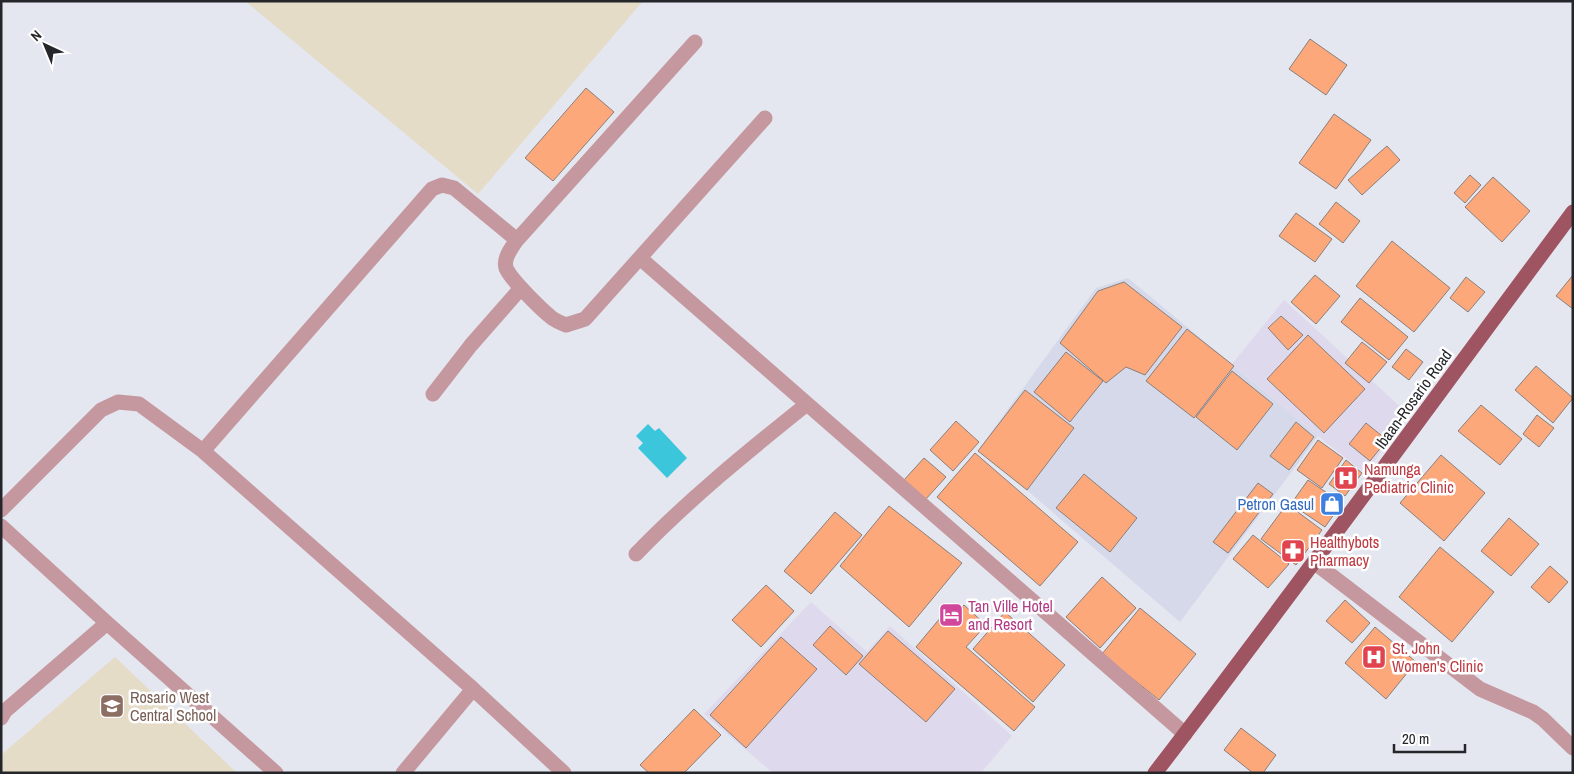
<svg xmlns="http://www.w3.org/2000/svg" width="1574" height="774" font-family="'Archivo Narrow',sans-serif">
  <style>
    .commercial { fill: #dfd9ee }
    .built { fill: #d6d9ea }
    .education { fill: #e5dcc7 }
    .water { fill: #3bc6dc }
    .building { fill: #fda87a; stroke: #897f7b }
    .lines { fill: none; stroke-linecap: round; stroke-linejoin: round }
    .minor { stroke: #c4989e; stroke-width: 15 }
    .major { stroke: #9f5462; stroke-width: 15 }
    .labels { text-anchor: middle; stroke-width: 5; stroke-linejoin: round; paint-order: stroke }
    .street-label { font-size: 16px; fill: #25262a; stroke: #fff }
    .health-label { font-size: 16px; fill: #be3a42; stroke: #fff; text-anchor: start }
    .shop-label { font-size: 16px; fill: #366cbe; stroke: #fff; text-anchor: end }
    .hotel-label { font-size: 16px; fill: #b23c85; stroke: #fff; text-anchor: start }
    .education-label { font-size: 16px; fill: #785e54; stroke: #fff; text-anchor: start }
  </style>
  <rect width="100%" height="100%" fill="#e4e6f0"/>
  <path class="commercial" d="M1284,300L1407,413L1366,474L1318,436L1232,364Z
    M811,602L867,652L890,626L1012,736L981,773H773L704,714Z"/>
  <path class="built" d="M1128,278L1318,436L1180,622L979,449L1096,288Z"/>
  <path class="education" d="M245,1H643L478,194Z
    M115,657L237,773H1V755Z"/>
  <path class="water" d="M648,424L655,431L659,428L687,458L667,478L638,448L643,443L636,436Z"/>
  <path class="building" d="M1310,39L1347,65L1326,95L1289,69Z
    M586,88L614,112L553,181L525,158Z
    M1334,114L1371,140L1336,189L1299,163Z
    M1387,146L1400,160L1362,195L1348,180Z
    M1470,175L1481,185L1465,203L1454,193Z
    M1493,177L1530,211L1502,242L1465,207Z
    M1336,202L1360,221L1343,243L1319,224Z
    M1296,213L1332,239L1315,262L1279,236Z
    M1392,241L1450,288L1414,332L1356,286Z
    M1315,275L1340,296L1316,324L1291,302Z
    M1573,275V309L1556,296Z
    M1466,277L1485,292L1468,312L1450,298Z
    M1124,282L1182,327L1145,375L1126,367L1106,383L1060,343L1098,291Z
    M1360,298L1408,337L1389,360L1341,322Z
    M1281,316L1303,335L1288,350L1268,328Z
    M1187,329L1234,366L1194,418L1146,381Z
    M1308,335L1365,389L1324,433L1267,379Z
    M1362,342L1387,362L1369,383L1345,363Z
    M1406,349L1423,362L1409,380L1392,367Z
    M1066,352L1103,381L1070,422L1034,392Z
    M1536,366L1573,398L1553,423L1515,390Z
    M1232,371L1273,404L1237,450L1196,417Z
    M1025,390L1074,428L1027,490L978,451Z
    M1481,405L1522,439L1500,465L1458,431Z
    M1537,415L1554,428L1539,447L1523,434Z
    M956,421L979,442L953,471L930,450Z
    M1296,422L1314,437L1289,470L1270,456Z
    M1366,423L1387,440L1370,461L1349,444Z
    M1318,440L1343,458L1322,488L1297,470Z
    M975,453L1078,542L1040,586L937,497Z
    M1441,455L1485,493L1444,541L1400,503Z
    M924,458L946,477L925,500L904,480Z
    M1346,460L1362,473L1345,496L1329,484Z
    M1084,474L1137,518L1110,552L1056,508Z
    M1308,480L1342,503L1325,527L1291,504Z
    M1258,483L1273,494L1228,553L1213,542Z
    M1287,504L1322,530L1296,565L1261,539Z
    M889,506L962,563L909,627L840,566Z
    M835,512L862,535L811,594L784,571Z
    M1509,518L1539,544L1511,576L1481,551Z
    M1253,535L1289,564L1268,588L1233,559Z
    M1440,547L1494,592L1452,642L1399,597Z
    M1550,566L1568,582L1549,603L1531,587Z
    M1102,577L1136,608L1100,648L1066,617Z
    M766,585L794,611L761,647L732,620Z
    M1345,600L1370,623L1352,643L1326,621Z
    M964,605L986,625L966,647L1035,707L1014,731L916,647L941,617L949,623Z
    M1140,608L1196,654L1159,700L1102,654Z
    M1005,612L1065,665L1033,702L973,649Z
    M830,626L863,656L846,675L813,645Z
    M1375,627L1416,662L1386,699L1345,663Z
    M888,631L955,689L926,722L859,664Z
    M781,637L817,669L746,748L710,715Z
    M694,709L721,735L684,773H649L640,765Z
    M1241,728L1276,755L1263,773H1253L1224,750Z"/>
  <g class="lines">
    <path class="minor" d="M695,42L517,240C512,247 503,258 506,268C511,280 542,310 552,318C556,321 561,323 566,325L585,319L765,118
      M640,258L1185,734
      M433,394L471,345L521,288
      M203,451L432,189L442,185L454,188L517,240
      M1,510L101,410L118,402L139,404L203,451L473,689L564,773
      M1,526L107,623L276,773
      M636,554C689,499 747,452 807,404
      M1315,563L1480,689L1533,712L1543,719L1573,748
      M1,718L5,711L107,623
      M403,773L473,689"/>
    <path class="major" d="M1155,773C1297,588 1434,399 1573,212"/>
  </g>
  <defs>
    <symbol id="hospital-square" viewBox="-11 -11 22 22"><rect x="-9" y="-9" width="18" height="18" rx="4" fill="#e0444e" stroke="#fff"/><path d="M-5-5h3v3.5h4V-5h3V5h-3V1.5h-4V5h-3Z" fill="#fff"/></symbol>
    <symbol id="shop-square" viewBox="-11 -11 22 22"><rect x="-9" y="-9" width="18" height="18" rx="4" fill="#3f7fe0" stroke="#fff"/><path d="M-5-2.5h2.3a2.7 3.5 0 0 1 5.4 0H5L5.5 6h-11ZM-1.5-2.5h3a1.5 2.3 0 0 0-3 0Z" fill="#fff"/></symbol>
    <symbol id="pharmacy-square" viewBox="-11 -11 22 22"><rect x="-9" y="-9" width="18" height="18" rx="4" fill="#e0444e" stroke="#fff"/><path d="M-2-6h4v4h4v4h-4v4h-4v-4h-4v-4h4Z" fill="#fff"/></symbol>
    <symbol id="hotel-square" viewBox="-11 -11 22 22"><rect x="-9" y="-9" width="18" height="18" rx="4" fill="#d1479c" stroke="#fff"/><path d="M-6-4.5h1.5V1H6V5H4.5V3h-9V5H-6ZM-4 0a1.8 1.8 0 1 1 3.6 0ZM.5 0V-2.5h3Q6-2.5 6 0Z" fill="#fff"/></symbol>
    <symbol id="school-square" viewBox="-11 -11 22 22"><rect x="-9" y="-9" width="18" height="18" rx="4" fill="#8d6e63" stroke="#fff"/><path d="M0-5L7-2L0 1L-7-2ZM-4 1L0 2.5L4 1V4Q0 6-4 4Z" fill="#fff"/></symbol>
  </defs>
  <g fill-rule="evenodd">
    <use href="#hospital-square" x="1332" y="464" width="28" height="28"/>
    <use href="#shop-square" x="1318" y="490" width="28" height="28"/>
    <use href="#pharmacy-square" x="1279" y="537" width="28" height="28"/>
    <use href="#hotel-square" x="937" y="601" width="28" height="28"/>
    <use href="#hospital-square" x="1360" y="643" width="28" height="28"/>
    <use href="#school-square" x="98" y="692" width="28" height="28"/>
  </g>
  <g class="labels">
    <g class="street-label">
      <text transform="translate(1413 399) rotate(-54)" y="6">Ibaan-Rosario Road</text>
    </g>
    <g class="health-label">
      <text x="1364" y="475">Namunga<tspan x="1364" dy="18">Pediatric Clinic</tspan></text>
      <text x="1310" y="548">Healthybots<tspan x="1310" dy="18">Pharmacy</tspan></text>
      <text x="1392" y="654">St. John<tspan x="1392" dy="18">Women's Clinic</tspan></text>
    </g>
    <g class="shop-label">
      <text x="1314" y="510">Petron Gasul</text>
    </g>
    <g class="hotel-label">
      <text x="968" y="612">Tan Ville Hotel<tspan x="968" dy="18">and Resort</tspan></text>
    </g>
    <g class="education-label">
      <text x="130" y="703">Rosario West<tspan x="130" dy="18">Central School</tspan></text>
    </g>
  </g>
  <rect width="1574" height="774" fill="none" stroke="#25262a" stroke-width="5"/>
  <g transform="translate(45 45) rotate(316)" stroke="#ffffff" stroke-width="4" paint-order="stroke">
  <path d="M0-4L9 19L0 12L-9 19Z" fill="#25262a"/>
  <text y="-8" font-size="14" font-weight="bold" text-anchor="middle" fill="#25262a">N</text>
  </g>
  <path d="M1394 744v8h71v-8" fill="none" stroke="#25262a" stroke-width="2.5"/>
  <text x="1402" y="744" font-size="15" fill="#25262a" stroke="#ffffff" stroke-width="4" paint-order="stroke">20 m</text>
</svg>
